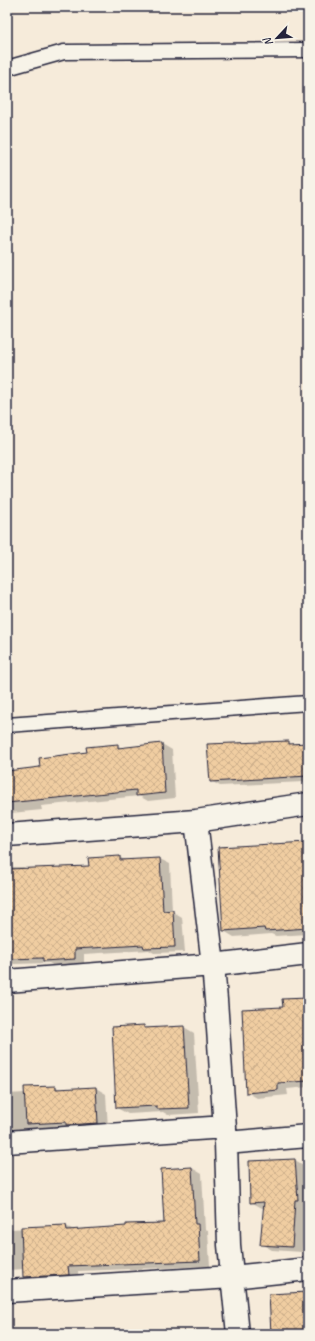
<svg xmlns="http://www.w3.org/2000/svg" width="315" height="1341" font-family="Caveat,sans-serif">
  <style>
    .shadow { fill: #0003 }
    .building { fill: url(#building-cross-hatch); stroke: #22223b }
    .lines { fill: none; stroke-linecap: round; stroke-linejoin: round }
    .lane-casing { stroke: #22223b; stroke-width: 17 }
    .street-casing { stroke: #22223b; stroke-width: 25 }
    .lane { stroke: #f7f3e8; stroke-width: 14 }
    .street { stroke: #f7f3e8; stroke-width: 22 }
  </style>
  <defs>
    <pattern id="building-cross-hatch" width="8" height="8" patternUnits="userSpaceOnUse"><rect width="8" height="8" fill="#f0cda1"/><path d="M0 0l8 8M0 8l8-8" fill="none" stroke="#ceb08c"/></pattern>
  </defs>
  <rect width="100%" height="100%" fill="#f6ebda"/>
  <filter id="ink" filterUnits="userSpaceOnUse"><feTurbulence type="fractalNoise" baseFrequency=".025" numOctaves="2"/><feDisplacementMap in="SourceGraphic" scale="8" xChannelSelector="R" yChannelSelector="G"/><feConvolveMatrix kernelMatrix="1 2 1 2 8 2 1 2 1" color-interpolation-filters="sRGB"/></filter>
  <g filter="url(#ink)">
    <path class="shadow" d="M288,742L293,745L308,744V784L304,782L220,786L211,781Z
      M162,744L172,750L175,798L148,801L139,796L41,806L42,810L11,813L7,811V772L41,768L88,753L118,746L123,748Z
      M308,843V934L276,936L271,934L234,937L224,931Z
      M120,857L125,861L160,859L170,864L172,911L182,917L185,952L154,953L149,950L84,954V964L54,966L49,963L14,964L7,960V867H23L27,869L90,867Z
      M308,999V1087L287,1089L288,1095L257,1098L247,1092L284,1008Z
      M144,1026L149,1029L184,1027L194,1033L199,1113L168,1115L163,1112L128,1114L117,1108Z
      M56,1087L60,1089L96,1088L106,1094L108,1129L73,1128L7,1130V1094L25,1093Z
      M295,1160L305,1166L308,1202V1242H303L302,1252L272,1250L261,1244L264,1208H262L251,1202Z
      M192,1168L202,1174L205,1230L208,1231L210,1266L78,1271L79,1280L34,1283L24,1277V1269L7,1270V1184L9,1185L11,1229L66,1226L74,1230L165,1224L162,1170Z
      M307,1293L308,1294V1334H272Z"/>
    <path class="building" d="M289,741V744L308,743V776L210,782L207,744Z
      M162,743L165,793L136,796V790L7,803V771L40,767L39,758L87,752L86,747L118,744V748Z
      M308,842V928L265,931L264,928L223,931L218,847Z
      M120,856V860L160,858L163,911L173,910L175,947L144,948L143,945L75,949V959L43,961V958L7,959V869L89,866L88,858Z
      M308,998V1081L278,1083V1090L246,1093L242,1009L283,1007L282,999Z
      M144,1025V1028L184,1026L189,1108L157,1109V1106L116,1108L112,1027Z
      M56,1086V1089L96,1087L98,1123L66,1125V1122L26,1124L24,1087Z
      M295,1159L298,1200H295L292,1247L260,1245L264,1202L250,1203L249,1161Z
      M192,1167L195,1224H198L200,1261L68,1266L69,1275L23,1277L21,1227L66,1225L67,1230L126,1226V1224L164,1223L161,1169Z
      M307,1292L308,1334H271L269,1294Z"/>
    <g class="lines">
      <defs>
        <path id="lane" d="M7,68L64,52L308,50
          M7,725L308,703"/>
        <path id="street" d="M196,821L213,965L216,1000L226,1143L229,1245L238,1334
          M7,835L196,821L308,804
          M7,981L213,965L308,954
          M7,1142L225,1127
          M226,1143L308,1136
          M7,1291L232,1277L308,1269"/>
      </defs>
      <use href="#lane" class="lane-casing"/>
      <use href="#street" class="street-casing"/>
      <use href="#lane" class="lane"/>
      <use href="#street" class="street"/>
    </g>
  </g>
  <rect width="315" height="1341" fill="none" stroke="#f7f3e8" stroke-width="24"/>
  <rect x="12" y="12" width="291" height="1317" fill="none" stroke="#22223b" stroke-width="1.5" filter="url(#ink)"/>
  <g transform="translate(277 38) rotate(244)" stroke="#f7f3e8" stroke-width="3" paint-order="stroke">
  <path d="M0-3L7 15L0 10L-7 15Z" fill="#22223b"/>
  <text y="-6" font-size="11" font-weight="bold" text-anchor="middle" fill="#22223b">N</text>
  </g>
</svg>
